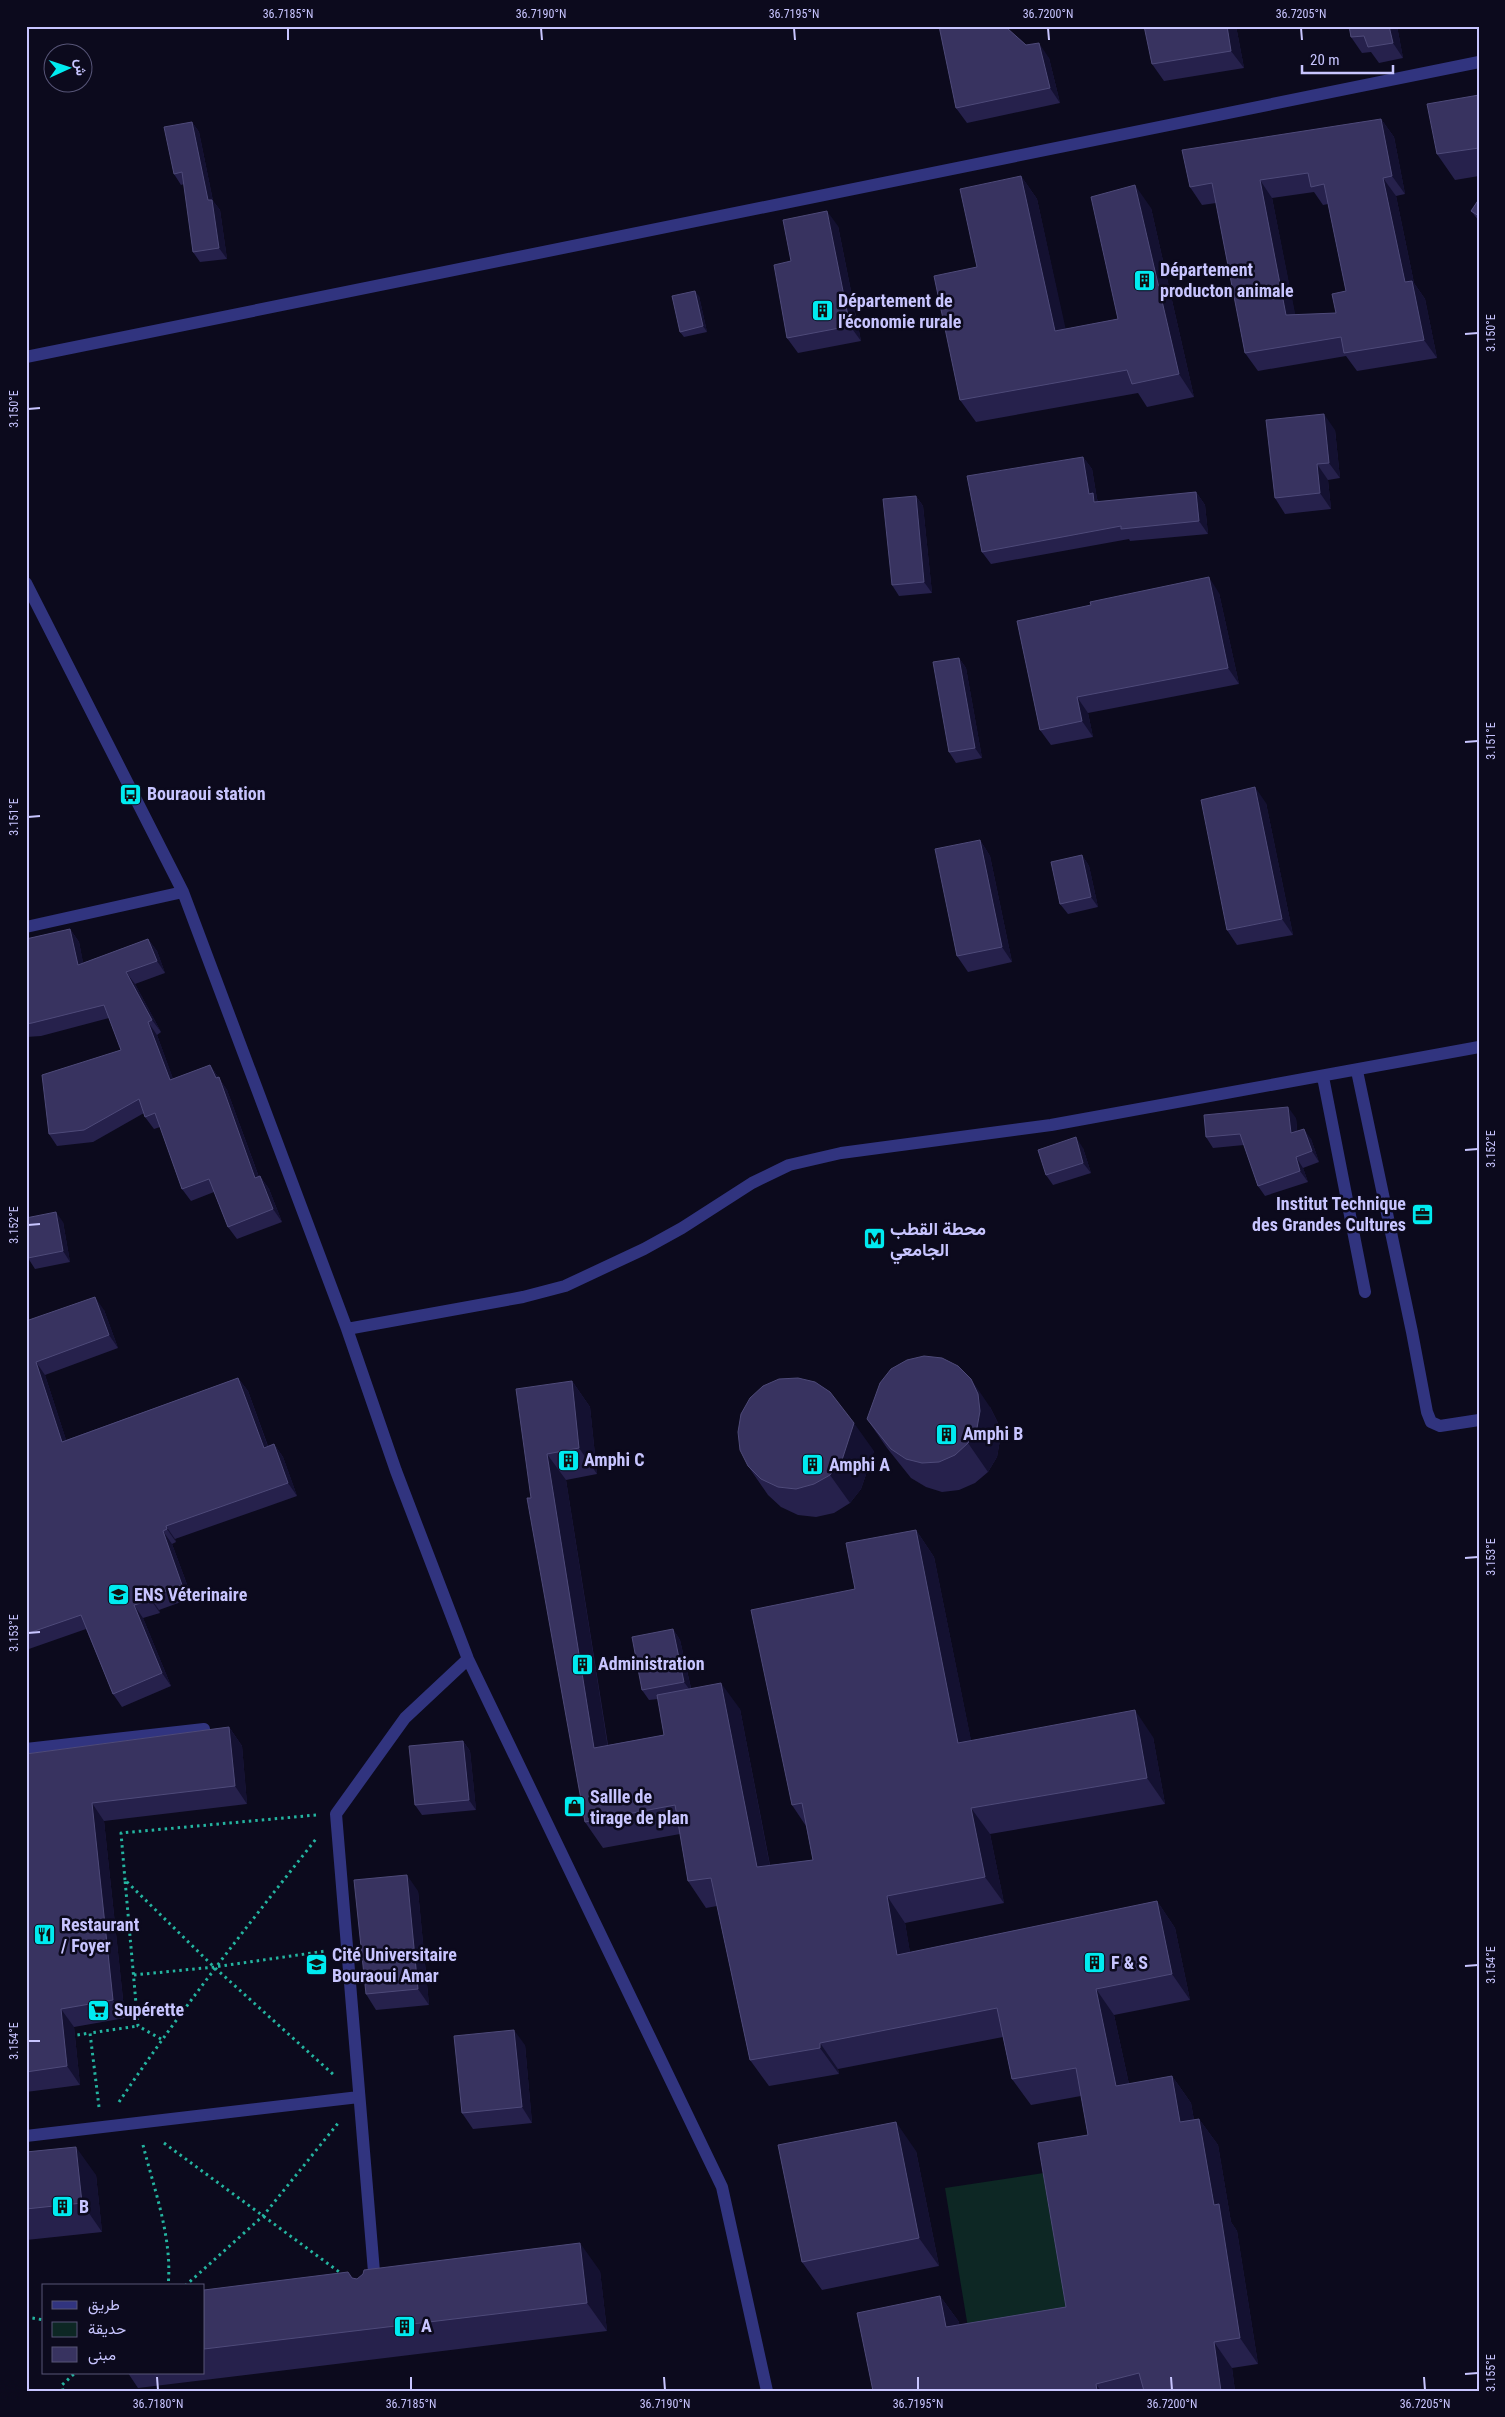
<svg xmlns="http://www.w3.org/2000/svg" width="1505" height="2417" font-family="'Roboto Condensed',Vazirmatn,sans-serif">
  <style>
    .green { fill: #0d2724 }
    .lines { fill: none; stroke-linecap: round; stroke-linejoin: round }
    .path { stroke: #24b4a0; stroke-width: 3; stroke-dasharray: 2.5 4; stroke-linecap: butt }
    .minor { stroke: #31347f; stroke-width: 12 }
    .wall { fill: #26214c; fill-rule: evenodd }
    .shaded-wall { fill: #141131 }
    .building { fill: #383360; stroke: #4e4a79; fill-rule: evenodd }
    .ticks { fill: none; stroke: #c8c5ff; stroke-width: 2 }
    .labels { text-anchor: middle; stroke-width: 5; stroke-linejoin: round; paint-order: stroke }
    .poi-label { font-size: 18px; font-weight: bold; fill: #c8c5ff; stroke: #0c0a1d; text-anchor: start }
    .neatline { fill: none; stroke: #c8c5ff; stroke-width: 2 }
    .ticks-label { font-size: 12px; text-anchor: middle; fill: #c8c5ff }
  </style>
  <rect width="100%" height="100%" fill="#0c0a1d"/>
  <path class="green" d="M1050,2172L1076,2335L972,2352L945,2188Z"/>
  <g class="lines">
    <path class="path" d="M125,1880L121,1833L316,1815
      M134,1975L214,1967L326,1951
      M71,2036L90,2033
      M161,2039L138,2026L125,1880L214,1967L335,2076
      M119,2102C180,2011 248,1925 316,1839
      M99,2107L90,2033L138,2026
      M164,2143L342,2274
      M143,2145C154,2189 173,2239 168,2286
      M185,2286L263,2216L339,2122
      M26,2317L44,2320
      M63,2391L62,2385L75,2373"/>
    <path class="minor" d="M26,357L1479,62
      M26,583L183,892L347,1329L396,1471L468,1659L722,2187L767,2391
      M26,927L183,892
      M1357,1071L1412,1332L1427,1412L1431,1422L1440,1426L1479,1420
      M1323,1077L1365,1292
      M347,1329L523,1297L565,1286L644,1249L682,1228L752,1183L789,1165L841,1153L1051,1125L1479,1047
      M26,1749L204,1729
      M26,2136L359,2097
      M375,2284L336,1814L405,1718L468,1659"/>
  </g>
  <path class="wall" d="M1236,26L1244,68L1164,81L1152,64Z
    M1349,26H1397L1403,58L1379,63L1371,52L1362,53L1351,37Z
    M1026,45L1049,58L1060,103L967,123L956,108Z
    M1479,95V176L1455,180L1437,154Z
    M1381,119L1394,137L1405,194L1396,196L1414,283L1425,299L1437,358L1357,371L1346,356L1258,371L1245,353L1216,203L1202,205L1190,187ZM1314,192L1323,205L1328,204L1346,291L1336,313L1295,315L1272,198Z
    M192,122L199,132L213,201L220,210L227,259L200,262L193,252L184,184L181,185L174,174Z
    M1021,176L1037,199L1065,329L1118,319L1151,208L1194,397L1147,407L1138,393L976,422L960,400L977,267Z
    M1479,199V221L1471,211Z
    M838,226L861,341L798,353L787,338L791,261Z
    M699,296L707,332L684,337L680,332Z
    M1335,430L1340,478L1328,480L1331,509L1285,514L1275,498Z
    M1083,457L1092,469L1097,499L1099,502L1196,492L1205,505L1208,534L1130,541L1129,539L991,564L982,552Z
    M916,496L923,506L932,593L899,596L892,585Z
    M1219,593L1239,684L1088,713L1093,737L1051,745L1040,730L1017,621Z
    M959,658L966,668L982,758L956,763L949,752Z
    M1266,803L1293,935L1237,945L1227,930Z
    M980,840L990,856L1012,962L968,972L957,956Z
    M1082,855L1089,866L1098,907L1068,914L1060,904Z
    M70,929L79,942L83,963L148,939L157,951L165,973L135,984L161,1032L157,1035L173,1079L210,1065L227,1090L259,1177L260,1176L269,1189L282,1222L237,1239L228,1227L214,1192L191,1201L182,1189L160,1127L154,1129L145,1117L144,1113L93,1142L57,1146L49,1134L121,1050L109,1018L41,1036L26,1037V939Z
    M1296,1118L1297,1131L1311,1139L1319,1162L1303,1168L1308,1182L1265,1196L1258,1186L1244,1145L1213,1148L1206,1137Z
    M1083,1148L1091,1173L1053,1185L1046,1175Z
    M63,1222L70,1262L35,1269L28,1258Z
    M104,1310L118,1348L45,1375L66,1440L238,1378L248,1391L268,1446L274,1444L283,1457L297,1496L175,1539L176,1542L172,1544L192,1598L159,1610L160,1613L143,1618L171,1686L122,1707L113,1694L86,1629L26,1650V1321Z
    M572,1381L590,1407L597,1474L566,1480L608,1745L664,1735L658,1699L649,1700L642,1690L673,1629L680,1640L691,1688L740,1709L770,1865L813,1860L806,1826L792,1805L855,1589L916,1530L934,1557L971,1741L1153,1737L1165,1804L990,1834L1004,1903L905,1923L910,1953L1157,1901L1175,1928L1190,2000L1114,2015L1129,2084L1172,2076L1191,2103L1194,2120L1199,2119L1218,2145L1231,2222L1237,2231L1258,2364L1232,2368L1235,2391H873L940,2296L959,2322V2325L1066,2307L1088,2135L1081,2096L1031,2105L1012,2079L1003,2037L838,2069L839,2074L769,2086L750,2060L717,1906L706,1908L688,1881L680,1834L603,1848L585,1822L531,1498Z
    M990,1407L998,1423L1000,1440L997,1457L988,1472L975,1483L959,1490L942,1492L926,1487L911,1478L887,1448L867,1419Z
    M874,1451L861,1489L850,1503L834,1513L816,1517L798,1515L781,1507L768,1495L748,1466Z
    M229,1727L242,1746L247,1804L104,1821L125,2018L74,2027L80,2085L26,2092V1754Z
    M463,1741L470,1751L476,1810L422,1815L415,1805Z
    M418,1891L429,2005L376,2010L366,1994Z
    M525,2045L532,2123L473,2129L462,2113Z
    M916,2151L939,2266L822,2290L802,2262Z
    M26,2152L96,2175L102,2232L26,2240Z
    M600,2271L607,2331L138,2388L128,2373H204V2290L352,2278L357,2279Z"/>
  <path class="shaded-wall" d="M1227,26H1236L1244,68L1231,51Z
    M1389,26H1397L1403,58L1393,43Z
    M1039,43L1049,58L1060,103L1050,88Z
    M1381,119L1394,137L1405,194L1392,176Z
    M192,122L199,132L213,201L220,210L227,259L219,248L208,200Z
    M1021,176L1037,199L1071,353L1055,331Z
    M1383,178L1396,196L1414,283L1425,299L1437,358L1424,340L1405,282Z
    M1260,180L1272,198L1299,333L1286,315Z
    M1135,185L1151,208L1194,397L1179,374Z
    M827,211L838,226L861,341L850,326Z
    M695,291L699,296L707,332L703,326Z
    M1324,414L1335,430L1340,478L1329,463Z
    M1083,457L1092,469L1097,499L1101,506L1094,502L1089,494Z
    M1317,464L1328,480L1331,509L1320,493Z
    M1196,492L1205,505L1208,534L1199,521Z
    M916,496L923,506L932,593L924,582Z
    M1209,577L1219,593L1239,684L1228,668Z
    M959,658L966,668L982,758L975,748Z
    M1077,697L1088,713L1093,737L1082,721Z
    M1255,787L1266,803L1293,935L1282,919Z
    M980,840L990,856L1012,962L1002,947Z
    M1082,855L1089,866L1098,907L1091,897Z
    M70,929L79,942L86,977L78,965Z
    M148,939L157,951L165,973L157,961Z
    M126,972L135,984L161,1032L152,1020Z
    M148,1022L157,1035L178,1092L170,1080Z
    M210,1065L227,1090L264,1191L255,1178Z
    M1288,1107L1296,1118L1298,1144L1291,1133Z
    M1304,1129L1311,1139L1319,1162L1312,1151Z
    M1076,1137L1083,1148L1091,1173L1083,1163Z
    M1296,1157L1303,1168L1308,1182L1300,1171Z
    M260,1176L269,1189L282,1222L273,1209Z
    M56,1212L63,1222L70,1262L63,1251Z
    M95,1297L104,1310L118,1348L109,1335Z
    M36,1362L45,1375L71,1455L62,1442Z
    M238,1378L248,1391L273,1461L264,1448Z
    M971,1379L990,1407L998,1423L1000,1440L997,1457L988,1472L968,1443Z
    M572,1381L590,1407L597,1474L579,1448Z
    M854,1423L874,1451L861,1489L850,1503L830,1475Z
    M274,1444L283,1457L297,1496L288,1483Z
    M547,1454L566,1480L612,1774L594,1748Z
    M166,1526L175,1539L176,1542L167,1529Z
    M916,1530L934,1557L977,1770L958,1743Z
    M163,1531L172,1544L192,1598L182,1585Z
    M150,1597L159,1610L160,1613L151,1600Z
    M134,1605L143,1618L171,1686L162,1673Z
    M673,1629L680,1640L692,1693L684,1682Z
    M721,1683L740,1709L775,1893L757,1867Z
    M1135,1710L1153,1737L1165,1804L1147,1778Z
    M229,1727L242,1746L247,1804L235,1786Z
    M463,1741L470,1751L476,1810L469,1800Z
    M92,1803L104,1821L125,2018L113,2000Z
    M971,1808L990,1834L1004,1903L985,1877Z
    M407,1875L418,1891L429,2005L418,1989Z
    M887,1896L905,1923L915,1982L897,1955Z
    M1157,1901L1175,1928L1190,2000L1172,1974Z
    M1096,1989L1114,2015L1135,2112L1116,2086Z
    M61,2009L74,2027L80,2085L67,2066Z
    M514,2030L525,2045L532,2123L522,2107Z
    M820,2043L838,2069L839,2074L820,2048Z
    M1172,2076L1191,2103L1199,2149L1180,2122Z
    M1199,2119L1218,2145L1231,2222L1237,2231L1258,2364L1240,2338L1214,2205Z
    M896,2122L916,2151L939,2266L919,2238Z
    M76,2147L96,2175L102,2232L82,2203Z
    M580,2243L600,2271L607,2331L587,2303Z
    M940,2296L959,2322L964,2354L946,2327Z
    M1214,2342L1232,2368L1235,2391H1221Z
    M1096,2384L1101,2391H1097Z"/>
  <path class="building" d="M939,26H1001L1007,28L1026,45L1039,43L1050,88L956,108Z
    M1144,26H1227L1231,51L1152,64Z
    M1349,26H1389L1393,43L1368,47L1364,36L1351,37Z
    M1479,95V148L1437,154L1427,104Z
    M1381,119L1392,176L1383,178L1405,282L1412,281L1424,340L1344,353L1341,337L1245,353L1212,183L1190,187L1182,150ZM1308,173L1311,187L1324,184L1346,291L1332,294L1336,313L1286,315L1260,180Z
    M192,122L208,200H212L219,248L193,252L182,172L174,174L164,127Z
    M1021,176L1055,331L1118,319L1091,197L1135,185L1179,374L1132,384L1127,370L960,400L934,276L977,267L960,189Z
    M1479,199V216L1471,211Z
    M827,211L850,326L787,338L774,265L791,261L783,220Z
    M695,291L703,326L680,332L672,296Z
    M1324,414L1329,463L1317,464L1320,493L1275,498L1266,420Z
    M1083,457L1089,494L1093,493L1094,502L1196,492L1199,521L1121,529V526L982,552L967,476Z
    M916,496L924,582L892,585L883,499Z
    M1209,577L1228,668L1077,697L1082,721L1040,730L1017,621L1091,605L1090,602Z
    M959,658L975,748L949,752L933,662Z
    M1255,787L1282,919L1227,930L1201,800Z
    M980,840L1002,947L957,956L935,849Z
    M1082,855L1091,897L1060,904L1051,862Z
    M70,929L78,965L148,939L157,961L126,972L152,1020L148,1022L170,1080L210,1065L216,1078L219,1077L255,1178L260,1176L273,1209L228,1227L209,1179L182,1189L155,1113L145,1117L139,1099L84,1130L49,1134L42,1075L121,1050L104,1005L32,1023L26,1024V939Z
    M1288,1107L1291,1133L1304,1129L1312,1151L1296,1157L1300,1171L1258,1186L1240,1134L1206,1137L1204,1115Z
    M1076,1137L1083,1163L1046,1175L1038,1150Z
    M56,1212L63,1251L28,1258L26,1249V1218Z
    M95,1297L109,1335L36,1362L62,1442L238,1378L264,1448L274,1444L288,1483L166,1526L167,1529L163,1531L182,1585L150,1597L151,1600L134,1605L162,1673L113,1694L81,1615L26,1634V1321Z
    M924,1356L942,1358L958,1366L971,1379L978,1394L980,1411L977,1428L968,1443L955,1455L939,1462L922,1463L906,1459L891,1449L867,1419L880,1383L891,1369L907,1360Z
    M798,1378L815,1382L830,1392L854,1423L842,1460L830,1475L814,1484L796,1489L778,1487L761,1479L748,1466L740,1450L738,1432L741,1414L750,1398L763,1386L779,1379Z
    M572,1381L579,1448L547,1454L594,1748L664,1735L657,1695L721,1683L757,1867L813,1860L802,1803L792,1805L751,1610L855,1589L846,1543L916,1530L958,1743L1135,1710L1147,1778L971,1808L985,1877L887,1896L897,1955L1157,1901L1172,1974L1096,1989L1116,2086L1172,2076L1180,2122L1199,2119L1214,2205L1219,2204L1240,2338L1214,2342L1221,2391H1144L1139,2373L1096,2384L1097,2391H873L857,2313L940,2296L946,2327L1066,2307L1038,2143L1088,2135L1076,2068L1012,2079L997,2008L820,2043V2048L750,2060L711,1878L688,1881L675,1805L585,1822L527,1498H531L516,1389Z
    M673,1629L684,1682L642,1690L632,1637Z
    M229,1727L235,1786L92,1803L113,2000L61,2009L67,2066L26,2072V1754Z
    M463,1741L469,1800L415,1805L409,1746Z
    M407,1875L418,1989L366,1994L354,1880Z
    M514,2030L522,2107L462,2113L454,2036Z
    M896,2122L919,2238L802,2262L778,2145Z
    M76,2147L82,2203L26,2209V2152Z
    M580,2243L587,2303L204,2349V2290L348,2272L352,2278L357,2279L363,2274L364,2270Z"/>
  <path class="ticks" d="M288,28V40M541,28L542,40M794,28L795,40M1048,28L1049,40M1301,28L1302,40M1465,334L1478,333M28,409L40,408M1465,742L1478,741M28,817L40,816M1465,1150L1478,1149M28,1225L40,1224M1465,1558L1478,1557M28,1633L40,1632M1465,1966L1478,1965M28,2041H40M1465,2374L1478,2373M157,2377L158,2390M411,2377V2390M664,2377L665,2390M918,2377V2390M1171,2377L1172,2390M1424,2377L1425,2390"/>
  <defs>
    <symbol id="building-square" viewBox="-11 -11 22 22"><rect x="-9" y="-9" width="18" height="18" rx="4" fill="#00ebf0" stroke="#0c0a1d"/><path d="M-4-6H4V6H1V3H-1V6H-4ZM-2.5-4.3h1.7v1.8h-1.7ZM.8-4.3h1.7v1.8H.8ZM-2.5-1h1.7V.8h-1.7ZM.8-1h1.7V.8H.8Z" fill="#111"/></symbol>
    <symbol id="bus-square" viewBox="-11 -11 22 22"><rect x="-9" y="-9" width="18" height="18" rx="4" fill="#00ebf0" stroke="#0c0a1d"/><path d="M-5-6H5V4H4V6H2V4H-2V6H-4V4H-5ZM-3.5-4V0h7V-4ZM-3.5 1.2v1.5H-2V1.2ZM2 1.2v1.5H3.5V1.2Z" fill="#111"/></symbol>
    <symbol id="office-square" viewBox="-11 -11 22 22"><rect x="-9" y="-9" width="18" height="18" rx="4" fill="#00ebf0" stroke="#0c0a1d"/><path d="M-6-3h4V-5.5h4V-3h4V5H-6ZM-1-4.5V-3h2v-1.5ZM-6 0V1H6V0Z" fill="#111"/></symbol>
    <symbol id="metro-square" viewBox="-11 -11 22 22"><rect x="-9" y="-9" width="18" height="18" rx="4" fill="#00ebf0" stroke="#0c0a1d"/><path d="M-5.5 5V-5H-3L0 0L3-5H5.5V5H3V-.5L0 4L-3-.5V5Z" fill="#111"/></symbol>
    <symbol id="university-square" viewBox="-11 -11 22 22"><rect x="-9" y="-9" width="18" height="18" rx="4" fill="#00ebf0" stroke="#0c0a1d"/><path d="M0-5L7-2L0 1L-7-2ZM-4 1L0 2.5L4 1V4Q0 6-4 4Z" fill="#111"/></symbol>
    <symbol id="shop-square" viewBox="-11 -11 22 22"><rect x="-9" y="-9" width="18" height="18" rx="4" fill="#00ebf0" stroke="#0c0a1d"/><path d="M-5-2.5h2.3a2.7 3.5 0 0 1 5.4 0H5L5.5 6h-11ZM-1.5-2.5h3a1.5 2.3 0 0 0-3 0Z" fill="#111"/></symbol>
    <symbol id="restaurant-square" viewBox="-11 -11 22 22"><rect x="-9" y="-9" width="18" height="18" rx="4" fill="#00ebf0" stroke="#0c0a1d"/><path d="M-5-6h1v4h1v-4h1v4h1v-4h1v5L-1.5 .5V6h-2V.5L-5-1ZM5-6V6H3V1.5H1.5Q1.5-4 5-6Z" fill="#111"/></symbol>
    <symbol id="supermarket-square" viewBox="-11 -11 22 22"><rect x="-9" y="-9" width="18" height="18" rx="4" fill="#00ebf0" stroke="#0c0a1d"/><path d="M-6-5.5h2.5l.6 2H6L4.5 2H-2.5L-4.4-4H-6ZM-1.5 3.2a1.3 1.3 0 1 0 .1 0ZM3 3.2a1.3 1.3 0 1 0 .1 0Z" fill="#111"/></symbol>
  </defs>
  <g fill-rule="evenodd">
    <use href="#building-square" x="1132" y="268" width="25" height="25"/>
    <use href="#building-square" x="810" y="298" width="25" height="25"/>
    <use href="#bus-square" x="118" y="782" width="25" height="25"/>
    <use href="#office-square" x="1410" y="1202" width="25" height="25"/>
    <use href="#metro-square" x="862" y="1226" width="25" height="25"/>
    <use href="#building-square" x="934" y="1422" width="25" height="25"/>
    <use href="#building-square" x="556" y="1448" width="25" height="25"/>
    <use href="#building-square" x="800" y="1452" width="25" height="25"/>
    <use href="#university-square" x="106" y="1582" width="25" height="25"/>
    <use href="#building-square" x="570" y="1652" width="25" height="25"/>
    <use href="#shop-square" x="562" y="1794" width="25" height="25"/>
    <use href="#restaurant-square" x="32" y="1922" width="25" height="25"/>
    <use href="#building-square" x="1082" y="1950" width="25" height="25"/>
    <use href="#university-square" x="304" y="1952" width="25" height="25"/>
    <use href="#supermarket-square" x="86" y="1998" width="25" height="25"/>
    <use href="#building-square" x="50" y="2194" width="25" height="25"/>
    <use href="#building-square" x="392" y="2314" width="25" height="25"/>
  </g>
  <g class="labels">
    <g class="poi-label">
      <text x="1160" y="276">Département<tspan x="1160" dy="21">producton animale</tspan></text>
      <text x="838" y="307">Département de<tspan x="838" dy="21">l'économie rurale</tspan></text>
      <text x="147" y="800">Bouraoui station</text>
      <text x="1406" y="1210" text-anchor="end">Institut Technique<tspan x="1406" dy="21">des Grandes Cultures</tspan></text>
      <text x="890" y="1235">محطة القطب<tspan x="890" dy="21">الجامعي</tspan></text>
      <text x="963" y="1440">Amphi B</text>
      <text x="584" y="1466">Amphi C</text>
      <text x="829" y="1471">Amphi A</text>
      <text x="134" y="1601">ENS Véterinaire</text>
      <text x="598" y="1670">Administration</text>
      <text x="590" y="1803">Sallle de<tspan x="590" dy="21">tirage de plan</tspan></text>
      <text x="61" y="1931">Restaurant<tspan x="61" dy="21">/ Foyer</tspan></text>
      <text x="332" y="1961">Cité Universitaire<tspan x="332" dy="21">Bouraoui Amar</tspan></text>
      <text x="1111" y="1969">F &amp; S</text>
      <text x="114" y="2016">Supérette</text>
      <text x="79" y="2213">B</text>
      <text x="421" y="2332">A</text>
    </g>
  </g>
  <rect width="1505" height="2417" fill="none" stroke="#0c0a1d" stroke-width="55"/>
  <rect x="42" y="2284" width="162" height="90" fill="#0c0a1d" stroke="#575577"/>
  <rect x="52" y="2301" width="25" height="8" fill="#31347f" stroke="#575577"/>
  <text x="88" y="2310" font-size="15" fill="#c8c5ff">طريق</text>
  <rect x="52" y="2322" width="25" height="15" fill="#0d2724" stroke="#575577"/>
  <text x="88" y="2334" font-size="15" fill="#c8c5ff">حديقة</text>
  <rect x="52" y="2347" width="25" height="15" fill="#383360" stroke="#575577"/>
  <text x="88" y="2360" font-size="15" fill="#c8c5ff">مبنى</text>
  <g transform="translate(68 68) rotate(87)"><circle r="24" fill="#0c0a1d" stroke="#575577"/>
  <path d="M0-4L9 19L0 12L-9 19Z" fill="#00ebf0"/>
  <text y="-8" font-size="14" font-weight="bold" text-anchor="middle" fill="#c8c5ff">ش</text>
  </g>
  <path d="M1302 65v8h91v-8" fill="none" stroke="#c8c5ff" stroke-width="2.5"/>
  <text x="1310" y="65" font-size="15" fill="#c8c5ff" stroke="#0c0a1d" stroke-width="4" paint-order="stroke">20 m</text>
  <rect x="28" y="28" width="1450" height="2362" class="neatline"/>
  <g class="ticks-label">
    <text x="288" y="18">36.7185°N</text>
    <text x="541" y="18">36.7190°N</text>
    <text x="794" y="18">36.7195°N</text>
    <text x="1048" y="18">36.7200°N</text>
    <text x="1301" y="18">36.7205°N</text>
    <text transform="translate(1491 333) rotate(-90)" y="4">3.150°E</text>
    <text transform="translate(14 409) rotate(-90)" y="4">3.150°E</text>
    <text transform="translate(1491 741) rotate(-90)" y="4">3.151°E</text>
    <text transform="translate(14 817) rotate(-90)" y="4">3.151°E</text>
    <text transform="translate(1491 1149) rotate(-90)" y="4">3.152°E</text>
    <text transform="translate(14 1225) rotate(-90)" y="4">3.152°E</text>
    <text transform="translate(1491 1557) rotate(-90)" y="4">3.153°E</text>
    <text transform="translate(14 1633) rotate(-90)" y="4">3.153°E</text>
    <text transform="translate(1491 1965) rotate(-90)" y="4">3.154°E</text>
    <text transform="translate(14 2041) rotate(-90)" y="4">3.154°E</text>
    <text transform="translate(1491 2373) rotate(-90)" y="4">3.155°E</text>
    <text x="158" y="2408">36.7180°N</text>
    <text x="411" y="2408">36.7185°N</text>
    <text x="665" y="2408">36.7190°N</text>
    <text x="918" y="2408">36.7195°N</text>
    <text x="1172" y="2408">36.7200°N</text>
    <text x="1425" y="2408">36.7205°N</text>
  </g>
</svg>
